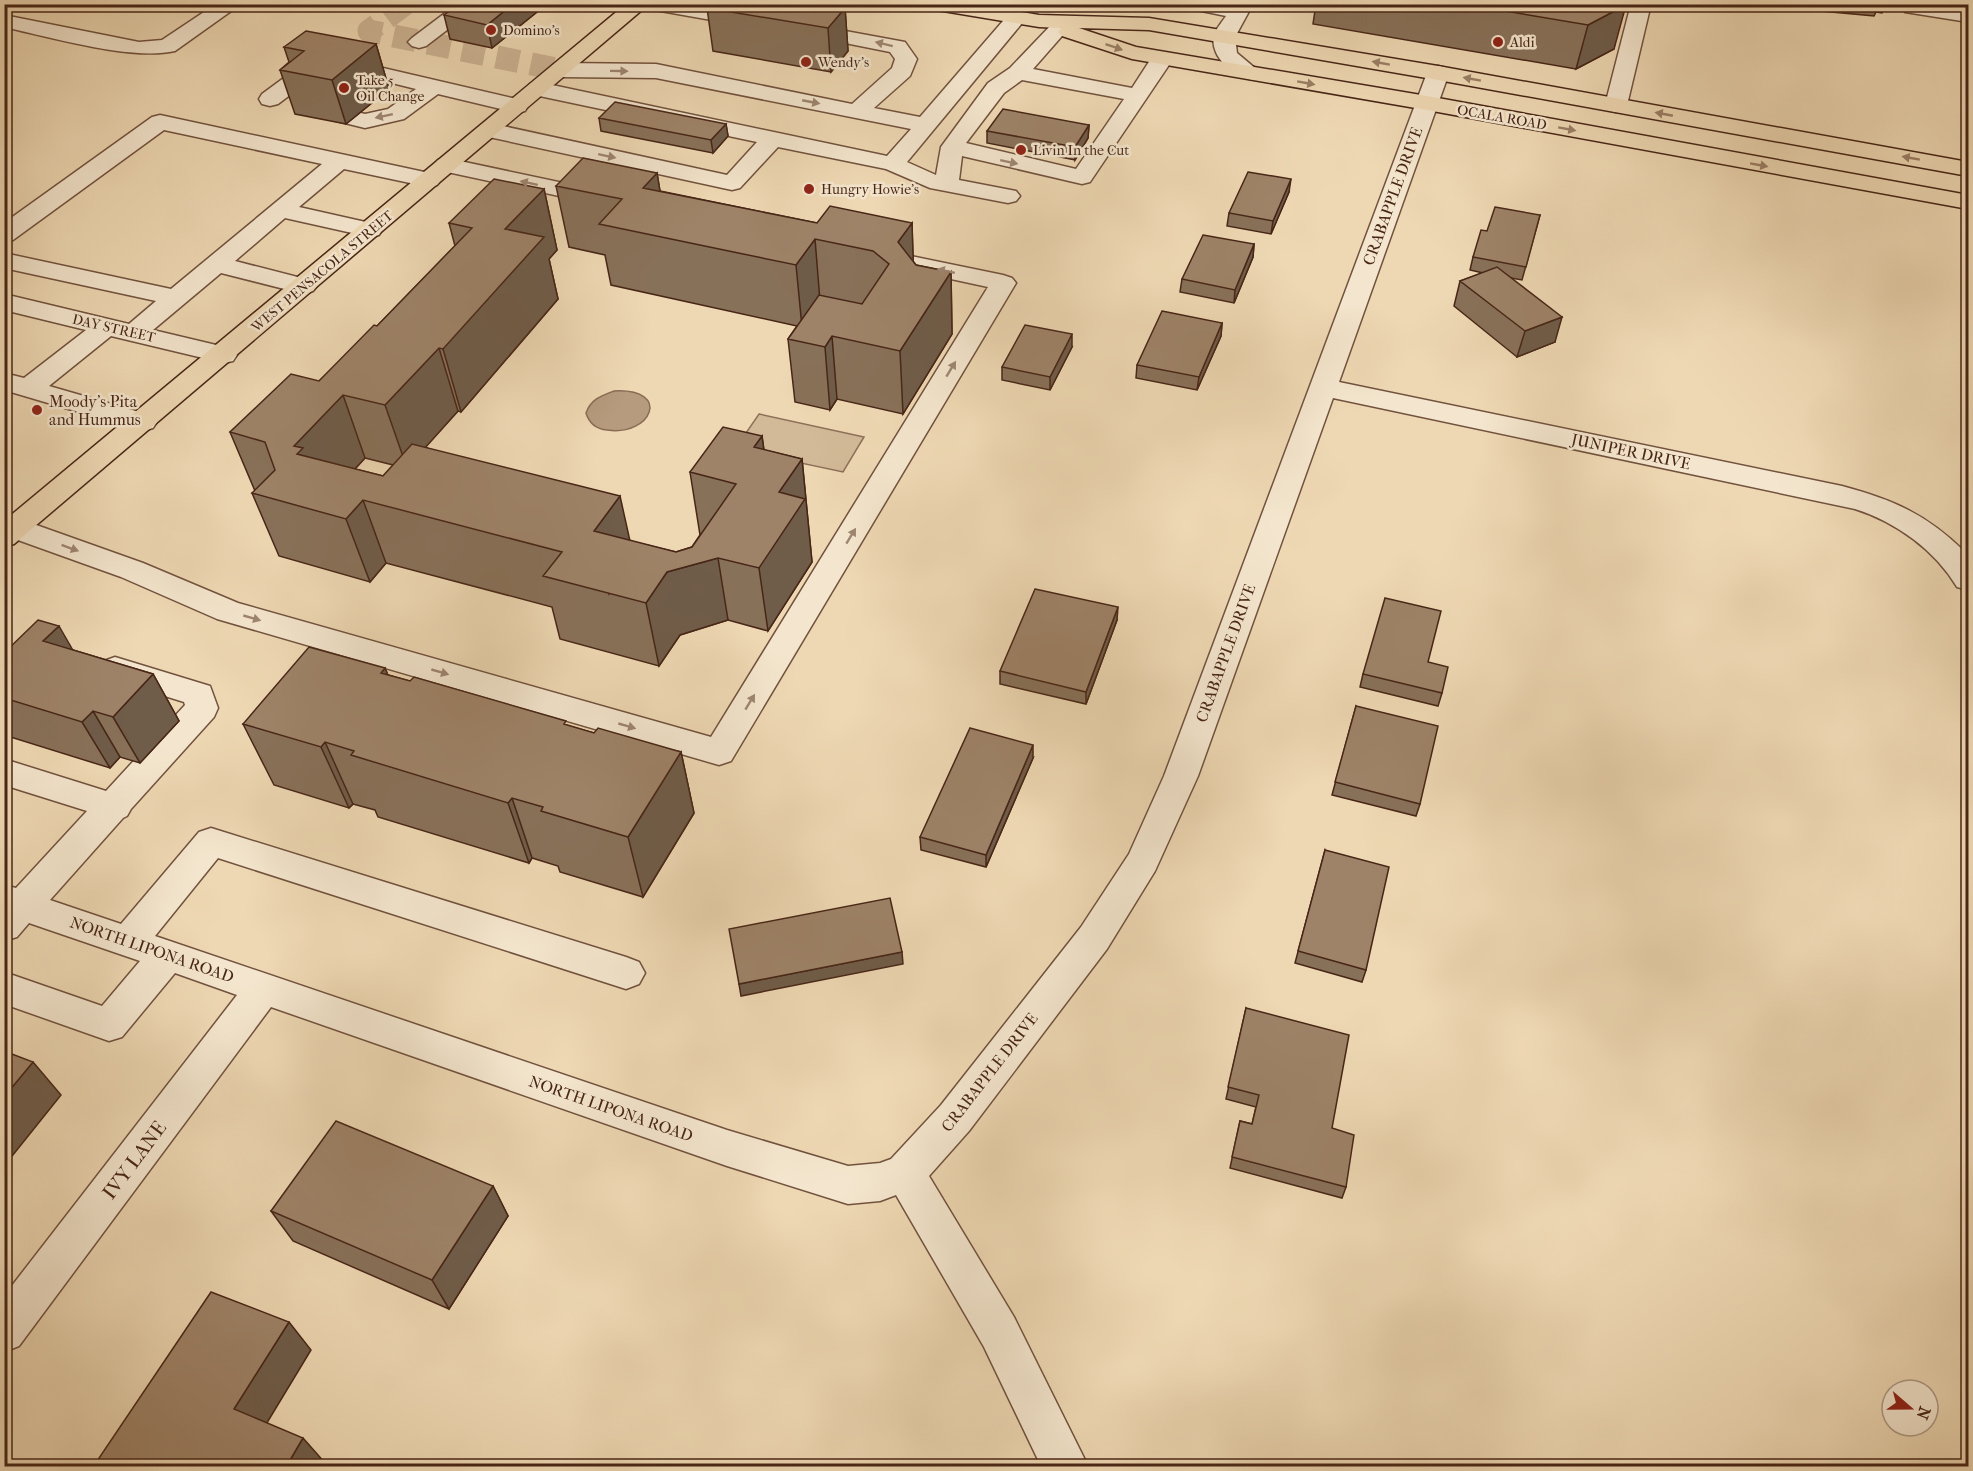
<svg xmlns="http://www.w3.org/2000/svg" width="1973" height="1471" font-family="'IM FELL French Canon',serif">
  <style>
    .green { fill: #d2ba98; stroke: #8d7058; stroke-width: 1.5 }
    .water { fill: #b69b7e; stroke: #8a6c55; stroke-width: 1.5 }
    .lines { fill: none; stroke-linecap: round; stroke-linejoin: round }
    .minor-tunnel { stroke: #cdb494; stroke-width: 23; stroke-dasharray: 23 12; stroke-linecap: butt }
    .minor-casing { stroke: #72523e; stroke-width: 3 }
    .major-casing { stroke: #482617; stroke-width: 3 }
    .minor { fill: #f4e6ce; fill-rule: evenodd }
    .major { fill: #eed8b3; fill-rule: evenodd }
    .wall { fill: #887159; stroke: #482617; stroke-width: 1.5; fill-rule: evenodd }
    .shaded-wall { fill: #6f5c49; stroke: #482617; stroke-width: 1.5 }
    .building { fill: #9e8368; stroke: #482617; stroke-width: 1.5 }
    .oneway { fill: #9e8672 }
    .oneway2 { fill: #9b7f65 }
    .poi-dot { fill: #8f2418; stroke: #f4e6ce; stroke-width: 2 }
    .labels { text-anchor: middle; stroke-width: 5; stroke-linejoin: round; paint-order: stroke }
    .far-poi-label { font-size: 14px; fill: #482617; stroke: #f4e6ce; text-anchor: start }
    .far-street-label { font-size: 14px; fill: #482617; stroke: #f4e6ce }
    .street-label { font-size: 16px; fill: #482617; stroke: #f4e6ce }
    .poi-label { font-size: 16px; fill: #482617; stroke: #f4e6ce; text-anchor: start }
    .near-street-label { font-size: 20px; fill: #482617; stroke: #f4e6ce }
  </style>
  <rect width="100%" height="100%" fill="#eed8b3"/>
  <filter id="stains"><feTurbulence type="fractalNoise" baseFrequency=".00333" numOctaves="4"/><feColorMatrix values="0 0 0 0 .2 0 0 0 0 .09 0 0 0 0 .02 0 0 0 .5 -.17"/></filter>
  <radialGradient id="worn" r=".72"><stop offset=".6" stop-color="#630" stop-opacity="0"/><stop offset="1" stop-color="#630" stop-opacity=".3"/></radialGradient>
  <path class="green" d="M759,414L864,437L843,472L735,449Z"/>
  <path class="water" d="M614,391C673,388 651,437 607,430C596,429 589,423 586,413C591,399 601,396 614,391Z"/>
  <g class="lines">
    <path class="minor-tunnel" d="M405,4L369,31L561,70"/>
    <defs>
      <path id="minor" d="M216,4H241L175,51C131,61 50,37 4,27V15L139,42L162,40Z
        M457,4H481L426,46L419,48L412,46L408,42L412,38Z
        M645,4H693L751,15L758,17L761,21L758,25L751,27L655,10L648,8Z
        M1184,4H1253L1235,37L1237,53L1262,74L1259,79C1239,83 1209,58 1214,36C1215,30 1222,22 1226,16L1187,8Z
        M1631,4H1651L1627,105L1624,110L1616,112L1608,110L1605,105Z
        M1902,4H1931L1968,10V22L1905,12Z
        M1016,12L1023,14L1026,18L1023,22L907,162L936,175L941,147L988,83L1010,68L1052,24L1059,22L1066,24L1069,28L1033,69L1132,88L1154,54L1162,53L1170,54L1173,59L1090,182L1082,184L962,156L959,180L1016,191L1020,196L1016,201L1008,203L930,188L886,169L778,147L740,188L732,190L489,137L481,135L478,130L481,125L489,123L727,175L757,142L530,94L527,89L530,84L538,82L887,156L911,129L656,78L561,77L553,75L550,70L553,65L561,63L656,64L852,104L892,68L895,59L890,52L795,33L792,29L795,25L802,23L905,42L917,59L910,76L874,108L920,117L1009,14ZM1022,80L1124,99L1076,169L966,143L1004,93Z
        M323,54L525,101L528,106L525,111L517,113L438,94L404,119L365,128L304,113L301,108L304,103L312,101L365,114L388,109L416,89L327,67L278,104L270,106L262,104L259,99L262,94L315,55Z
        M1438,66L1446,68L1449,73L1339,382L1842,486C1894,500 1926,514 1965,552L1968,557V590L1957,587C1935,550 1896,522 1855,509L1333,398L1198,776L1155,871L1107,949L969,1131L929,1176L1014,1317L1088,1466H1041L984,1347L896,1195L880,1201L848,1204L727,1166L271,1007L19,1346L4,1352V1296L237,995L175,973L122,1037L109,1041L4,1004V972L102,1006L140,961L29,923L17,937L4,941V885L16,888L87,811L4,785V759L106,791L185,705L184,702L104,677L99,669L104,661L115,657L210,686L218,708L214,717L131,809L127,816L123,818L50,900L121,924L199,832L211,828L626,957L639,962L645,973L639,984L626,989L218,858L155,936L727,1130L848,1166L880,1163L891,1159L941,1105L1081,927L1129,854L1164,776L1427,73L1430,68Z
        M160,115L429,173L437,175L441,180L437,185L429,187L344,169L299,207L379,225L382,230L379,235L370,237L285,218L235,261L313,281L317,286L313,291L304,294L221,273L153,330L233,349L237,355L233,361L224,363L111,336L49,386L153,416L157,422L153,428L143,431L4,390V373L24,378L86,330L4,310V294L129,324L156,301L4,268V253L171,289L322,164L164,130L13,240L4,242V223L152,117Z
        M446,158L601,191L609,193L613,198L609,203L601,205L438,170L434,165L438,160Z
        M872,248L1003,275L1012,278L1016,283L731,761L719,765L217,619L121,577L4,535L5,521L15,518L25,521L143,563L238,603L711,737L988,287L863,260L860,255L863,250Z"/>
      <path id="major" d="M626,4H649L14,544L4,547V521Z
        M927,4H977L1039,15L1149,18L1438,66L1968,162V176L1438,80L1149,30L1079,28L1136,47L1427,96L1968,195V209L1427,110L1132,59L1062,36L1058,32L1061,28L1039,27L937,10L930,8Z"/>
    </defs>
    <use href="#minor" class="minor-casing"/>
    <use href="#major" class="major-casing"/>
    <use href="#minor" class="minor"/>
    <use href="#major" class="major"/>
  </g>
  <path class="wall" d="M547,4L492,48L450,39L444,15Z
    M1316,4H1621L1614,49L1576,69L1313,24Z
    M1797,4H1820L1818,8Z
    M1822,4H1885L1882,13L1876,12L1874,16L1821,11Z
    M707,8H845L848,51L831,72L713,51Z
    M376,44L389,89L346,124L295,114L280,70L289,62L284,47Z
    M599,118L726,124L728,136L713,153L601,131Z
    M1089,125L1088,138L1075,160L987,143V131Z
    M657,173L660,191L817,223H912L913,261L916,265L951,272L952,334L903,414L837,399L830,410L795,402L788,339L797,326L611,285L605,255L569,247L556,186Z
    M544,189L557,250L549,259L558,299L461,412L458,411L425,447L630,541L676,552L692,547L700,535L690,472L762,436L764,450L802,459L812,562L768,631L728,620L680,635L659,666L560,639L552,607L386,563L370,582L279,556L252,493L255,491L230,432L319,381L377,326L455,246L449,223ZM365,458L393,465L383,476L355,469Z
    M1289,192L1271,234L1227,226L1229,213Z
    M1540,215L1522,280L1511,278L1555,342L1517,357L1454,306L1460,281L1483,273L1470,270L1473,257L1487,231Z
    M1254,244L1253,257L1234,303L1180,292L1182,279Z
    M1222,323L1221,336L1197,390L1136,378L1137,365Z
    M1072,347L1050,390L1002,380V367Z
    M1117,620L1086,704L1000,684V671Z
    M73,650L153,674L179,721L140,763L120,757L110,768L4,735V698Z
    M1428,662L1442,693L1438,706L1360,687L1363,674Z
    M385,668L388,675L594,733L681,752L694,813L643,897L560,872L558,866L532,858L529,863L378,817L375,810L353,804L349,808L274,785L243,724Z
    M1356,706L1420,804L1416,816L1332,795Z
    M1033,758L986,867L921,850L920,837Z
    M1325,850L1366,970L1362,982L1295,963Z
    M1246,1008L1332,1128L1346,1187L1342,1198L1230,1168L1240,1121L1252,1124L1256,1107L1226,1099Z
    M493,1186L508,1216L449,1309L293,1241L271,1211Z"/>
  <path class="shaded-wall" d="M29,4H43L30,7Z
    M513,4H547L492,48L487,25Z
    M1626,5L1614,49L1576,69L1588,25Z
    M845,8L848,51L831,72L828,28Z
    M376,44L389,89L346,124L332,80Z
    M726,124L728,136L713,153L711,140Z
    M1089,125L1088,138L1075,160V147Z
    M657,173L667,234L643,188Z
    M1291,179L1289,192L1271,234L1273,221Z
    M544,189L557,250L549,259L558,299L461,412L443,349L505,229Z
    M912,223L914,284L898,242Z
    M815,239L820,301L802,327L796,265Z
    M1254,244L1253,257L1234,303L1235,290Z
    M951,272L952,334L903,414L900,351Z
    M1562,317L1555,342L1517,357L1525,331Z
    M1222,323L1221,336L1197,390L1199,377Z
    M1072,334V347L1050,390V377Z
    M832,336L837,399L830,410L825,347Z
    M439,348L458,411L407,468L385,405Z
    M343,395L365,458L324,502L326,513L294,446Z
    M762,436L770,499L754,447Z
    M802,459L812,562L768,631L759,568L779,492Z
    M620,496L634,559L609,594L594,531Z
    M363,500L386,563L370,582L346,519Z
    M718,558L728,620L680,635L659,666L646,603L667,572Z
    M1118,607L1117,620L1086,704V692Z
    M59,626L86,673L43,641Z
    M385,668L409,730L381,673Z
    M153,674L179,721L140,763L113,717Z
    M93,711L120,757L110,768L82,722Z
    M325,742L353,804L349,808L321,747Z
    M1033,745V758L986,867V855Z
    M681,752L694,813L643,897L628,837Z
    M512,798L532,858L529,863L508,803Z
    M902,952L903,964L741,996L739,984Z
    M33,1062L61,1095L4,1166V1097Z
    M493,1186L508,1216L449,1309L432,1280Z
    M289,1322L311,1350L259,1436L234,1409Z
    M303,1438L326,1464L324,1467H286Z"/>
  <path class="building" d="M459,4H513L487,25L444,15Z
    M710,4H826L845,8L828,28L707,8Z
    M1464,4H1621L1626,5L1588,25Z
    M306,31L376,44L332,80L280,70L304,51L284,47Z
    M615,102L726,124L711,140L599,118Z
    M1003,109L1089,125L1075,147L987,131Z
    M583,158L657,173L643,188L817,223L830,206L912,223L898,242L916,265L951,272L900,351L832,336L825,347L788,339L819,295L862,304L889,264L873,251L815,239L796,265L599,224L622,199L556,186Z
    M1248,172L1291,179L1273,221L1229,213Z
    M494,179L544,189L505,229L544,237L443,349L439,348L385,405L343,395L294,446L303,448L297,454L383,476L412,444L620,496L594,531L676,552L692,547L736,484L690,472L723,427L762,436L754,447L802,459L779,492L805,499L759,568L718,558L667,572L646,603L543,576L562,552L363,500L346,519L252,493L275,470L265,442L230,432L291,374L319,381L374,325L377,326L472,228L449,223Z
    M1495,207L1540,215L1526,267L1473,257L1481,230L1487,231Z
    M1203,235L1254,244L1235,290L1182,279Z
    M1497,267L1562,317L1525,331L1460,281Z
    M1162,311L1222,323L1199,377L1137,365Z
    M1025,325L1072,334L1050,377L1002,367Z
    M1035,589L1118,607L1086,692L1000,671Z
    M1385,598L1441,611L1428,662L1448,667L1442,693L1363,674Z
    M38,620L59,626L43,641L153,674L113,717L93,711L82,722L4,698V653Z
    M309,647L385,668L381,673L410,681L414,677L566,721L564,724L594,733L598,728L681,752L628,837L541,811L543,807L512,798L508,803L351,755L354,751L325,742L321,747L243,724Z
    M1356,706L1438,726L1420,804L1335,782Z
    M970,728L1033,745L986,855L920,837Z
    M1325,850L1389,867L1366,970L1298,951Z
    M890,898L902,952L739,984L729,929Z
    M1246,1008L1349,1035L1332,1128L1354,1135L1346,1187L1232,1157L1240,1121L1252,1124L1259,1095L1228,1087Z
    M4,1051L33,1062L4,1097Z
    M336,1121L493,1186L432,1280L271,1211Z
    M211,1292L289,1322L234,1409L303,1438L286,1467H93Z"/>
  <defs><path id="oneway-solid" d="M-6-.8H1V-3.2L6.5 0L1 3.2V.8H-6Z" transform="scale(1.5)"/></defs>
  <g class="oneway">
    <use href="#oneway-solid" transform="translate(884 44) rotate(-166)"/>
    <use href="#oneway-solid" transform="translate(619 71) rotate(1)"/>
    <use href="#oneway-solid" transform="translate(811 102) rotate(11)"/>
    <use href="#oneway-solid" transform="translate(384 116) rotate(168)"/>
    <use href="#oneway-solid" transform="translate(607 156) rotate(12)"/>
    <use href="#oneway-solid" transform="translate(1009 162) rotate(12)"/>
    <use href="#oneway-solid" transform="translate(529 183) rotate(-168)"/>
    <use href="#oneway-solid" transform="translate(946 271) rotate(-168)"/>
    <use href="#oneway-solid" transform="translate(951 369) rotate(-59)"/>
    <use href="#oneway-solid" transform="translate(851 536) rotate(-59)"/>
    <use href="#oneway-solid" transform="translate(70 548) rotate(20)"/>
    <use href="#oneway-solid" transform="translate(252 618) rotate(16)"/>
    <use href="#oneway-solid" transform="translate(440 672) rotate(16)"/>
    <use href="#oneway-solid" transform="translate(750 702) rotate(-59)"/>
    <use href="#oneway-solid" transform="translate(627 726) rotate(16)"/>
  </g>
  <g class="oneway2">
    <use href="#oneway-solid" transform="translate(1114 47) rotate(19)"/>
    <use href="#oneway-solid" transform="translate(1381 63) rotate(-170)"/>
    <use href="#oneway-solid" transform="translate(1472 79) rotate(-170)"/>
    <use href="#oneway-solid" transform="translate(1306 83) rotate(10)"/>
    <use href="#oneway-solid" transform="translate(1664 114) rotate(-169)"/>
    <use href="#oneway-solid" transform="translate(1567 129) rotate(10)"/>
    <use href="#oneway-solid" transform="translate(1911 158) rotate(-170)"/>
    <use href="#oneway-solid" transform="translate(1759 165) rotate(10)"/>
  </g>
  <g class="poi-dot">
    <circle cx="491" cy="30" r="6"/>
    <circle cx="1498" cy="42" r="6"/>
    <circle cx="806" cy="62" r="6"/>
    <circle cx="344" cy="88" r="6"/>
    <circle cx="1021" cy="150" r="6"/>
    <circle cx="809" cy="189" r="6"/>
    <circle cx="37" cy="410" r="6"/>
  </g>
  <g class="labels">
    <g class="far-poi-label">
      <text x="503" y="35">Domino's</text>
      <text x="1510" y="47">Aldi</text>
      <text x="818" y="67">Wendy's</text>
      <text x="356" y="85">Take 5<tspan x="356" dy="16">Oil Change</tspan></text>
      <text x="1033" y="155">Livin In the Cut</text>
      <text x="821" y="194">Hungry Howie's</text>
    </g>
    <g class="far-street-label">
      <text transform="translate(1502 117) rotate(10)" y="5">OCALA ROAD</text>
      <text transform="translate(322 271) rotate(-40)" y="5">WEST PENSACOLA STREET</text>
      <text transform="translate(114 328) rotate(13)" y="5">DAY STREET</text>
    </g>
    <g class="street-label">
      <text transform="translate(1392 196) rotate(-70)" y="6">CRABAPPLE DRIVE</text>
      <text transform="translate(1631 451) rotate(12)" y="6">JUNIPER DRIVE</text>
      <text transform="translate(1225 653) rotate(-70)" y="6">CRABAPPLE DRIVE</text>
      <text transform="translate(152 949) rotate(19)" y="6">NORTH LIPONA ROAD</text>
      <text transform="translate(989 1072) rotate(-52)" y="6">CRABAPPLE DRIVE</text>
      <text transform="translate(611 1108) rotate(19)" y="6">NORTH LIPONA ROAD</text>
    </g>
    <g class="poi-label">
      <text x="49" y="407">Moody's Pita<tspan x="49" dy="18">and Hummus</tspan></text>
    </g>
    <g class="near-street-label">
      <text transform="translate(134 1160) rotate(-53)" y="7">IVY LANE</text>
    </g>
  </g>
  <rect width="1973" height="1471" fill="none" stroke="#eed8b3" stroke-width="24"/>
  <rect x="6" y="6" width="1961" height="1459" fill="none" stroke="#482617" stroke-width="3"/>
  <rect x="12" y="12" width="1949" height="1447" fill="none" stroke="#482617" stroke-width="1.5"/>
  <g transform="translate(1910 1408) rotate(110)"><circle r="28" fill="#f4e6ce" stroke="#af9985" stroke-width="1.5"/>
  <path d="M0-4.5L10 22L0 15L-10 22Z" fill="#8f2418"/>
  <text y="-9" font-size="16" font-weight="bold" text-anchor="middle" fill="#482617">N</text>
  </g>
  <rect width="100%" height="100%" filter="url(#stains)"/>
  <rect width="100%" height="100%" fill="url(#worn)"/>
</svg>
